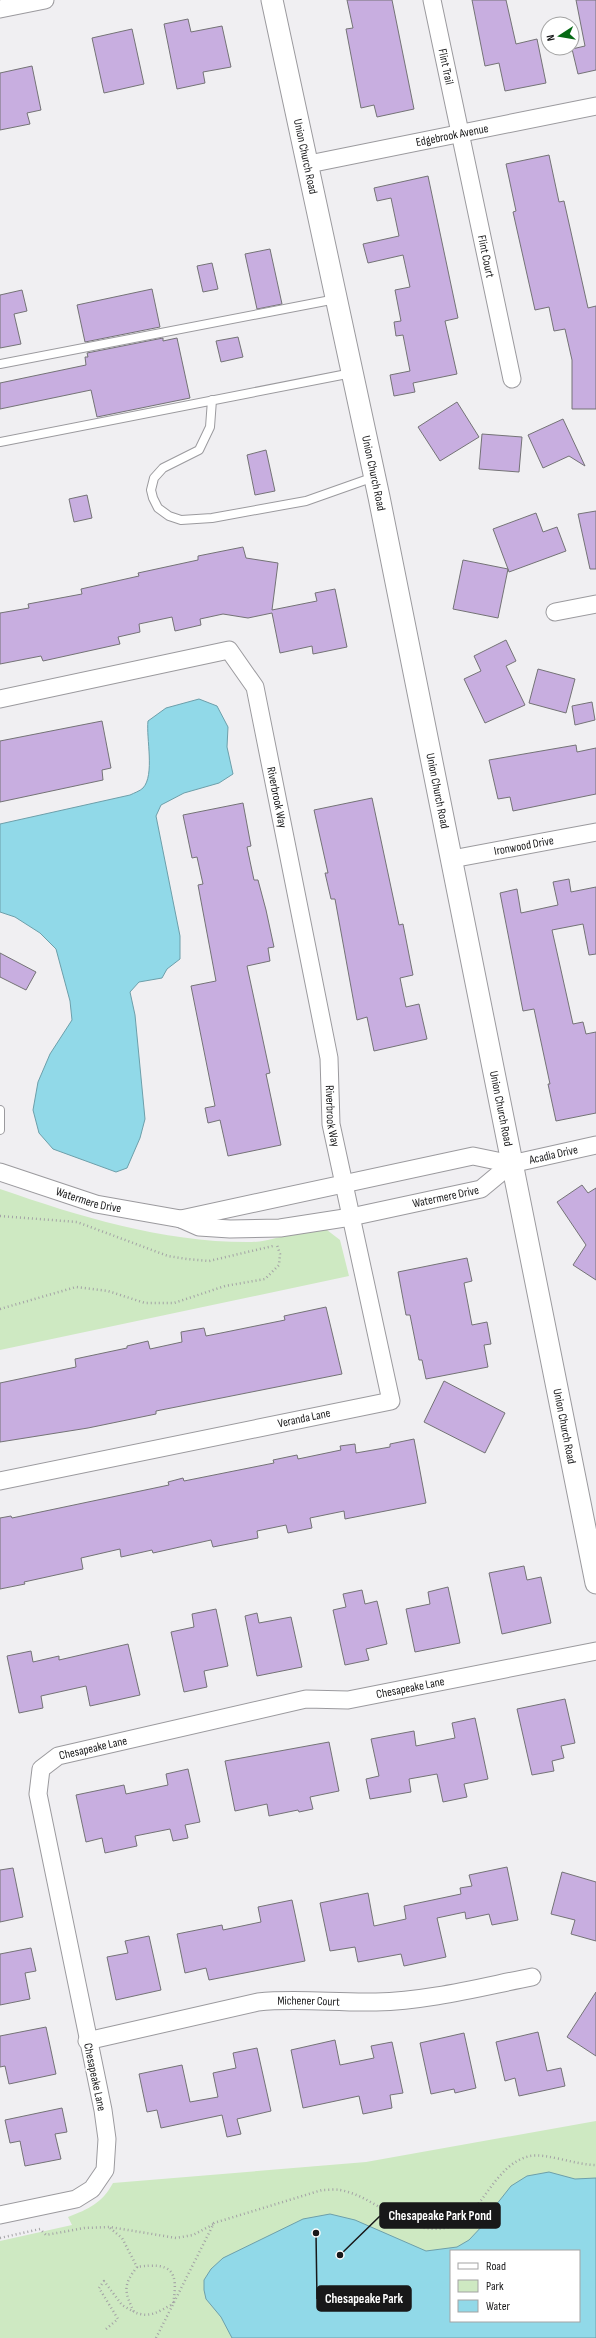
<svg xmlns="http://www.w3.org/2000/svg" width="596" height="2338" font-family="'Sofia Sans Condensed',sans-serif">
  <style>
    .green { fill: #cee9c2; fill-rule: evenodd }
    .water { fill: #91d9e8; stroke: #6d9faa; fill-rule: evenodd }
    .building { fill: #c8aee0; stroke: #747376 }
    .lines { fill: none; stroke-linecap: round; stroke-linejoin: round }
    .service-casing { stroke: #9b9a9e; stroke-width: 10 }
    .minor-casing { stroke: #9b9a9e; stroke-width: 19 }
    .tertiary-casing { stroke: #9b9a9e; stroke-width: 23 }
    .path { stroke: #a3a2a5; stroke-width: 2.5; stroke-dasharray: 1 3; stroke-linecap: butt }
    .service { stroke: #fff; stroke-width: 8 }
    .minor { stroke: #fff; stroke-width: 17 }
    .tertiary { stroke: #fff; stroke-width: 21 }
    .labels { text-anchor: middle; stroke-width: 3.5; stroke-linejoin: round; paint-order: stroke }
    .street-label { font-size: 12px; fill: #181819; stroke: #fff }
    .leader { fill: none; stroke: #181819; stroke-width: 1.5 }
    .callout-dot { fill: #181819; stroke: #fff; stroke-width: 1.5 }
    .callout { fill: #181819; stroke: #181819; stroke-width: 1.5 }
    .callout-label { font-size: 13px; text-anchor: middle; font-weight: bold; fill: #fff }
  </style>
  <rect width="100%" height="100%" fill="#f0eff2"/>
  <path class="green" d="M0,1189C81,1217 165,1243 252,1242C267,1242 285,1235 300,1232C308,1230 318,1230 327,1230L340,1240L349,1276L0,1350Z
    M596,2121V2338H0V2241L72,2225L68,2217C89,2209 102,2203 113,2183L366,2162ZM451,2251H579V2321H451Z"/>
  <path class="water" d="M199,699L217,706L228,727L227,747L233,774L219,783L184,793L161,805L156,816L180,936V959L167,969L162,978L139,982L130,992L135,1015L145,1119L140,1138L127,1168L116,1172L53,1149L39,1133L33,1110L38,1082L50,1054L72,1020L70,1001L56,949L40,933L15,917L0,912V824L130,795C134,793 140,791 143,788C155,775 146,738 148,721L166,708Z
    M549,2172L575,2179L596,2178V2338H232L221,2317L206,2299L204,2290V2280L211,2269L223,2258L303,2219L330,2214L355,2220L426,2251L457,2247L469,2240L485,2223L496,2205L511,2186L527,2176ZM451,2251H579V2321H451Z"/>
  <path class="building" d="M347,0H392L414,109L377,117L374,105L361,108L346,29L353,28Z
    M472,0H506L516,44L537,39L546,83L505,91L499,63L485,66Z
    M576,0H596V70L578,74L572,49L585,46Z
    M188,19L191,32L222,26L231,67L203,72L205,83L177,89L164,24Z
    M132,29L144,84L104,93L92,38Z
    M32,66L41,110L27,113L30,124L0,130V73Z
    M549,155L559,202L564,201L588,308L596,306V409H572V360L565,329L554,331L549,307L535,310L513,212L516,211L506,164Z
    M428,176L458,318L445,321L457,374L413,383L415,392L394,396L390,375L410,371L403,335L396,336L394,322L401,321L395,290L410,287L403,255L368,263L363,244L399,236L391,198L377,201L374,188Z
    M270,249L282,304L257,309L245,254Z
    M212,263L218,289L203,292L197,266Z
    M152,289L160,327L85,342L77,305Z
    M22,290L27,311L14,314L21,344L0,348V295Z
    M238,337L243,357L221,362L216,341Z
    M163,338V341L177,338L190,398L97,417L91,390L0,409V383L86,365L85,357H88L87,353Z
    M457,402L479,437L440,461L418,427Z
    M563,419L585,466L569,456L543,468L528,435Z
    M482,434L522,437L519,472L479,469Z
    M266,450L275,491L255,495L247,455Z
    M87,495L92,518L74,522L69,499Z
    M596,511V569H590L578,514Z
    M536,513L543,532L557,527L566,551L509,572L508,569L498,618L453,609L463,560L508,569L493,529Z
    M243,547L246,558L278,563L272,610L317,601L315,593L335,589L347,647L313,654L312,646L280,653L272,613L248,618L223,614L200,619L201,625L175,631L172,617L139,624L140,632L118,637L120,644L43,661L41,656L0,664V613L29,608L28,604L82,594L81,589L139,576L138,573L198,560V556Z
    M506,640L516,661L506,666L525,705L485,723L464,679L481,671L474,656Z
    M538,669L575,679L566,713L529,703Z
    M592,702L595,720L575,725L572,706Z
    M102,721L111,768L102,770L103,780L0,802V741Z
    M576,745L577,752L596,748V794L513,811L510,797L498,799L489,760Z
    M372,798L399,925L403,924L413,975L400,978L406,1007L419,1004L427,1039L374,1051L367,1017L357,1020L335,899H331L325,873H328L314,810Z
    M243,803L251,846L247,847L254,880H258L266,910L274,947L268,948L270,961L247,966L270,1073L266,1074L281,1145L228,1156L220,1120L208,1123L205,1108L215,1106L191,986L216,981L198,885L203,884L197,857L192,858L183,815Z
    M569,879L571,892L596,887V954L589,955L583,924L552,930L573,1024L583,1022L586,1034L596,1032V1113L556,1121L548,1084H550L534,1009L523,1011L500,893L517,889L521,913L558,905L553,882Z
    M0,953L36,972L26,990L0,977Z
    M582,1185L588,1193L596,1188V1280L573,1265L586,1245L557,1202Z
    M467,1258L472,1281L464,1283L472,1325L487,1322L491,1344L484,1345L488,1367L426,1379L422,1360H419L410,1315H406L398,1272Z
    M326,1307L342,1374L156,1411V1414L88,1428L0,1442V1383L76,1367L75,1359L127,1348V1346L148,1341L150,1349L182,1342L181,1332L204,1328L206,1336L226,1332L285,1320L284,1316Z
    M444,1381L505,1413L485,1453L424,1422Z
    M414,1439L426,1503L345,1519L344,1511L310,1518L312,1528L288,1533L286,1525L257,1531L258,1538L213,1547L211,1540L153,1553L152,1550L121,1557L120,1549L81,1558L83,1569L24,1582L25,1584L0,1589V1518L11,1516L12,1518L169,1485L168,1482L183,1478L184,1481L274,1463L273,1460L297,1455L298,1459L341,1450L340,1446L355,1444L356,1453L390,1447V1444Z
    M524,1566L527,1580L541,1577L551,1623L502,1634L489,1573Z
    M448,1587L460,1643L415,1652L406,1609L430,1604L428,1592Z
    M362,1590L365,1604L377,1601L387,1644L366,1649L369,1660L345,1665L333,1610L346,1607L343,1594Z
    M216,1609L228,1666L204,1671L207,1687L184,1692L171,1632L194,1627L192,1614Z
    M257,1613L259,1623L291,1617L302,1667L257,1676L245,1616Z
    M128,1644L140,1695L90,1706L86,1686L41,1696L43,1708L19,1713L7,1656L31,1651L33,1662L59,1656V1660Z
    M565,1699L575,1743L561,1746L564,1758L552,1761L554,1771L532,1775L517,1709Z
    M475,1718L488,1779L464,1784L467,1797L443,1802L437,1774L409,1779L411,1792L370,1799L366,1779L379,1776L371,1739L414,1731L416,1746L455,1738L452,1723Z
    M329,1742L339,1791L310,1797L313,1809L299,1812L298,1810L269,1816L267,1804L235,1811L225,1761Z
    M188,1769L200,1822L185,1825L188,1838L173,1841L170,1829L135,1836L137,1846L105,1853L102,1838L86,1842L76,1795L124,1785L126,1794L168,1785L166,1774Z
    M507,1867L518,1920L492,1925L489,1914L466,1919L465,1912L437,1918L446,1957L404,1966L401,1954L358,1962L355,1947L330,1951L320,1903L368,1893L374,1926L406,1919L404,1906L461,1894L460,1888L472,1886L469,1875Z
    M13,1868L23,1917L0,1922V1870Z
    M562,1872L596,1882V1941L571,1934L575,1920L551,1914Z
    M292,1900L305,1961L209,1980L206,1968L185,1973L177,1934L222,1925L223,1930L261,1922L258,1907Z
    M149,1936L161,1990L116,2000L107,1957L128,1953L125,1941Z
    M31,1948L36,1971L25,1973L30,1999L0,2005V1954Z
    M596,1992V2056L567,2037Z
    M46,2027L56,2074L9,2084L5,2066L0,2067V2036Z
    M538,2032L547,2071L561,2068L565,2086L519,2096L515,2078L505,2081L496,2042Z
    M464,2033L476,2088L455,2093L454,2089L431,2094L420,2043Z
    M335,2040L340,2065L374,2058L371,2046L392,2042L403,2093L390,2095L392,2108L363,2114L359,2096L303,2108L291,2050Z
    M257,2048L271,2111L237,2119L241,2134L227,2137L222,2115L161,2128L157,2110L147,2112L139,2074L182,2065L190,2102L218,2097L213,2073L236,2068L233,2053Z
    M62,2108L67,2132L55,2134L61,2159L25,2166L20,2141L10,2143L5,2120Z"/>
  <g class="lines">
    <defs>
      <path id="service" d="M0,364L336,299
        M212,400L210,427L199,450L163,468L154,478L151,490L153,498L158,508L169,516L181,520L212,518L306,501L374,477
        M0,442L352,373
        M0,1110V1130"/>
      <g id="minor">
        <path id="s1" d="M432,0L512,379"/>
        <path d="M0,9L45,0"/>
        <path id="s2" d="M309,164L596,106"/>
        <path d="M555,612L596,604"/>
        <path id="s3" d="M0,699L229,650L255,687L329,1058L331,1124L391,1401L0,1481"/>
        <path id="s4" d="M452,859L596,832"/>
        <path id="s5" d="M0,1172L96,1204L181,1219L199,1227L230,1229L280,1228L351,1217L481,1189L511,1164"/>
        <path id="s6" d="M181,1219L473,1156L511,1164L596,1145"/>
        <path id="s7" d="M87,2041L258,2002C297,1998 336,2003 376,2002C428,2001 481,1987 532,1977"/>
        <path id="s8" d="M0,2215L76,2199L92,2189L105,2170L107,2139L103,2110L38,1794L41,1769L58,1756L306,1699L348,1700L596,1651"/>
      </g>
      <g id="tertiary">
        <path id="s9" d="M272,0L379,497L596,1583"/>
      </g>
    </defs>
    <use href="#service" class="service-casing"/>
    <use href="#minor" class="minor-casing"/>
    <use href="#tertiary" class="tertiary-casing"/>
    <path class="path" d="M0,1216L77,1222L168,1256L187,1259L209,1261L273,1246
      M0,1309L76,1287L108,1291L145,1303H174L225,1286L265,1279L279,1265L280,1254L277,1245
      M110,2228L122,2238L137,2267C123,2285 124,2291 134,2312C150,2319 159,2311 173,2304C179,2270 171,2262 137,2267
      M0,2238L40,2229L46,2235L84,2228L110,2227L176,2238L193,2235L214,2224
      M106,2329L118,2319L99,2288L104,2281L122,2305L134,2312
      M156,2338L214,2223L322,2190C328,2190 335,2189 340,2190C379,2197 406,2238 450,2227C481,2218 493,2164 530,2156C547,2153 576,2165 596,2165"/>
    <use href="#service" class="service"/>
    <use href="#minor" class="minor"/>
    <use href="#tertiary" class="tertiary"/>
  </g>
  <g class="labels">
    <g class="street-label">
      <text dy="4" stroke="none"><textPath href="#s1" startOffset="68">Flint Trail</textPath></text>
      <text dy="4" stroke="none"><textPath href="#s2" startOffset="146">Edgebrook Avenue</textPath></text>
      <text dy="4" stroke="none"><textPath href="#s9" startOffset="160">Union Church Road</textPath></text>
      <text dy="4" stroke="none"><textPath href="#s1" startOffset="262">Flint Court</textPath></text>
      <text dy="4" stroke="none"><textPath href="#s9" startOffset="484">Union Church Road</textPath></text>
      <text dy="4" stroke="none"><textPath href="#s9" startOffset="808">Union Church Road</textPath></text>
      <text dy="4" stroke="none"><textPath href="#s3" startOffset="392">Riverbrook Way</textPath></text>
      <text dy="4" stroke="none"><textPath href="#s4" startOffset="73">Ironwood Drive</textPath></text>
      <text dy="4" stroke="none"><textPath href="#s9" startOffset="1132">Union Church Road</textPath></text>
      <text dy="4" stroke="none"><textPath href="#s3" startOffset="716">Riverbrook Way</textPath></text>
      <text dy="4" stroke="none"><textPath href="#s6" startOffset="381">Acadia Drive</textPath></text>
      <text dy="4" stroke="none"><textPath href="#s5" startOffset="457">Watermere Drive</textPath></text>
      <text dy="4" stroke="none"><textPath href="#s5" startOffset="93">Watermere Drive</textPath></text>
      <text transform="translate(304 1418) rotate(-12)" y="4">Veranda Lane</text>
      <text dy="4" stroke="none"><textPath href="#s9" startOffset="1456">Union Church Road</textPath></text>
      <text dy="4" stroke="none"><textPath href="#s8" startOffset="909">Chesapeake Lane</textPath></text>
      <text dy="4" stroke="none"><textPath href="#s8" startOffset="585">Chesapeake Lane</textPath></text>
      <text dy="4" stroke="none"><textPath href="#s7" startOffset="226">Michener Court</textPath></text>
      <text transform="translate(95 2077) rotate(78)" y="4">Chesapeake Lane</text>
    </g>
  </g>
  <path class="leader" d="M340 2255L380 2216M316 2233L317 2299"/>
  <g class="callout-dot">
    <circle cx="340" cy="2255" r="4"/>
    <circle cx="316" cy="2233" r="4"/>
  </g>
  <g class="callout">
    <rect x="380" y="2203" width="120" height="25" rx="4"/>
    <rect x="317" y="2286" width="94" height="25" rx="4"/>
  </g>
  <g class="callout-label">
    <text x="440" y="2220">Chesapeake Park Pond</text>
    <text x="364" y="2303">Chesapeake Park</text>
  </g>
  <rect x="450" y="2250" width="130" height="72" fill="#ffffff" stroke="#a3a3a3"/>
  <rect x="458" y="2263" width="20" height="6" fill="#ffffff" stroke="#a3a3a3"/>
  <text x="486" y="2270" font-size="12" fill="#181819">Road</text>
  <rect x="458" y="2280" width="20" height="12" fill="#cee9c2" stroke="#a3a3a3"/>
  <text x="486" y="2290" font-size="12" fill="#181819">Park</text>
  <rect x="458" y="2300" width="20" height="12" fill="#91d9e8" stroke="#a3a3a3"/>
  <text x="486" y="2310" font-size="12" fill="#181819">Water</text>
  <g transform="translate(560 36) rotate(258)"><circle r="19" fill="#ffffff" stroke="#a3a3a3"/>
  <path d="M0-3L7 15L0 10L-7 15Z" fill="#056914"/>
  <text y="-6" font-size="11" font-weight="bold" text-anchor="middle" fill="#181819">N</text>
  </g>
</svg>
